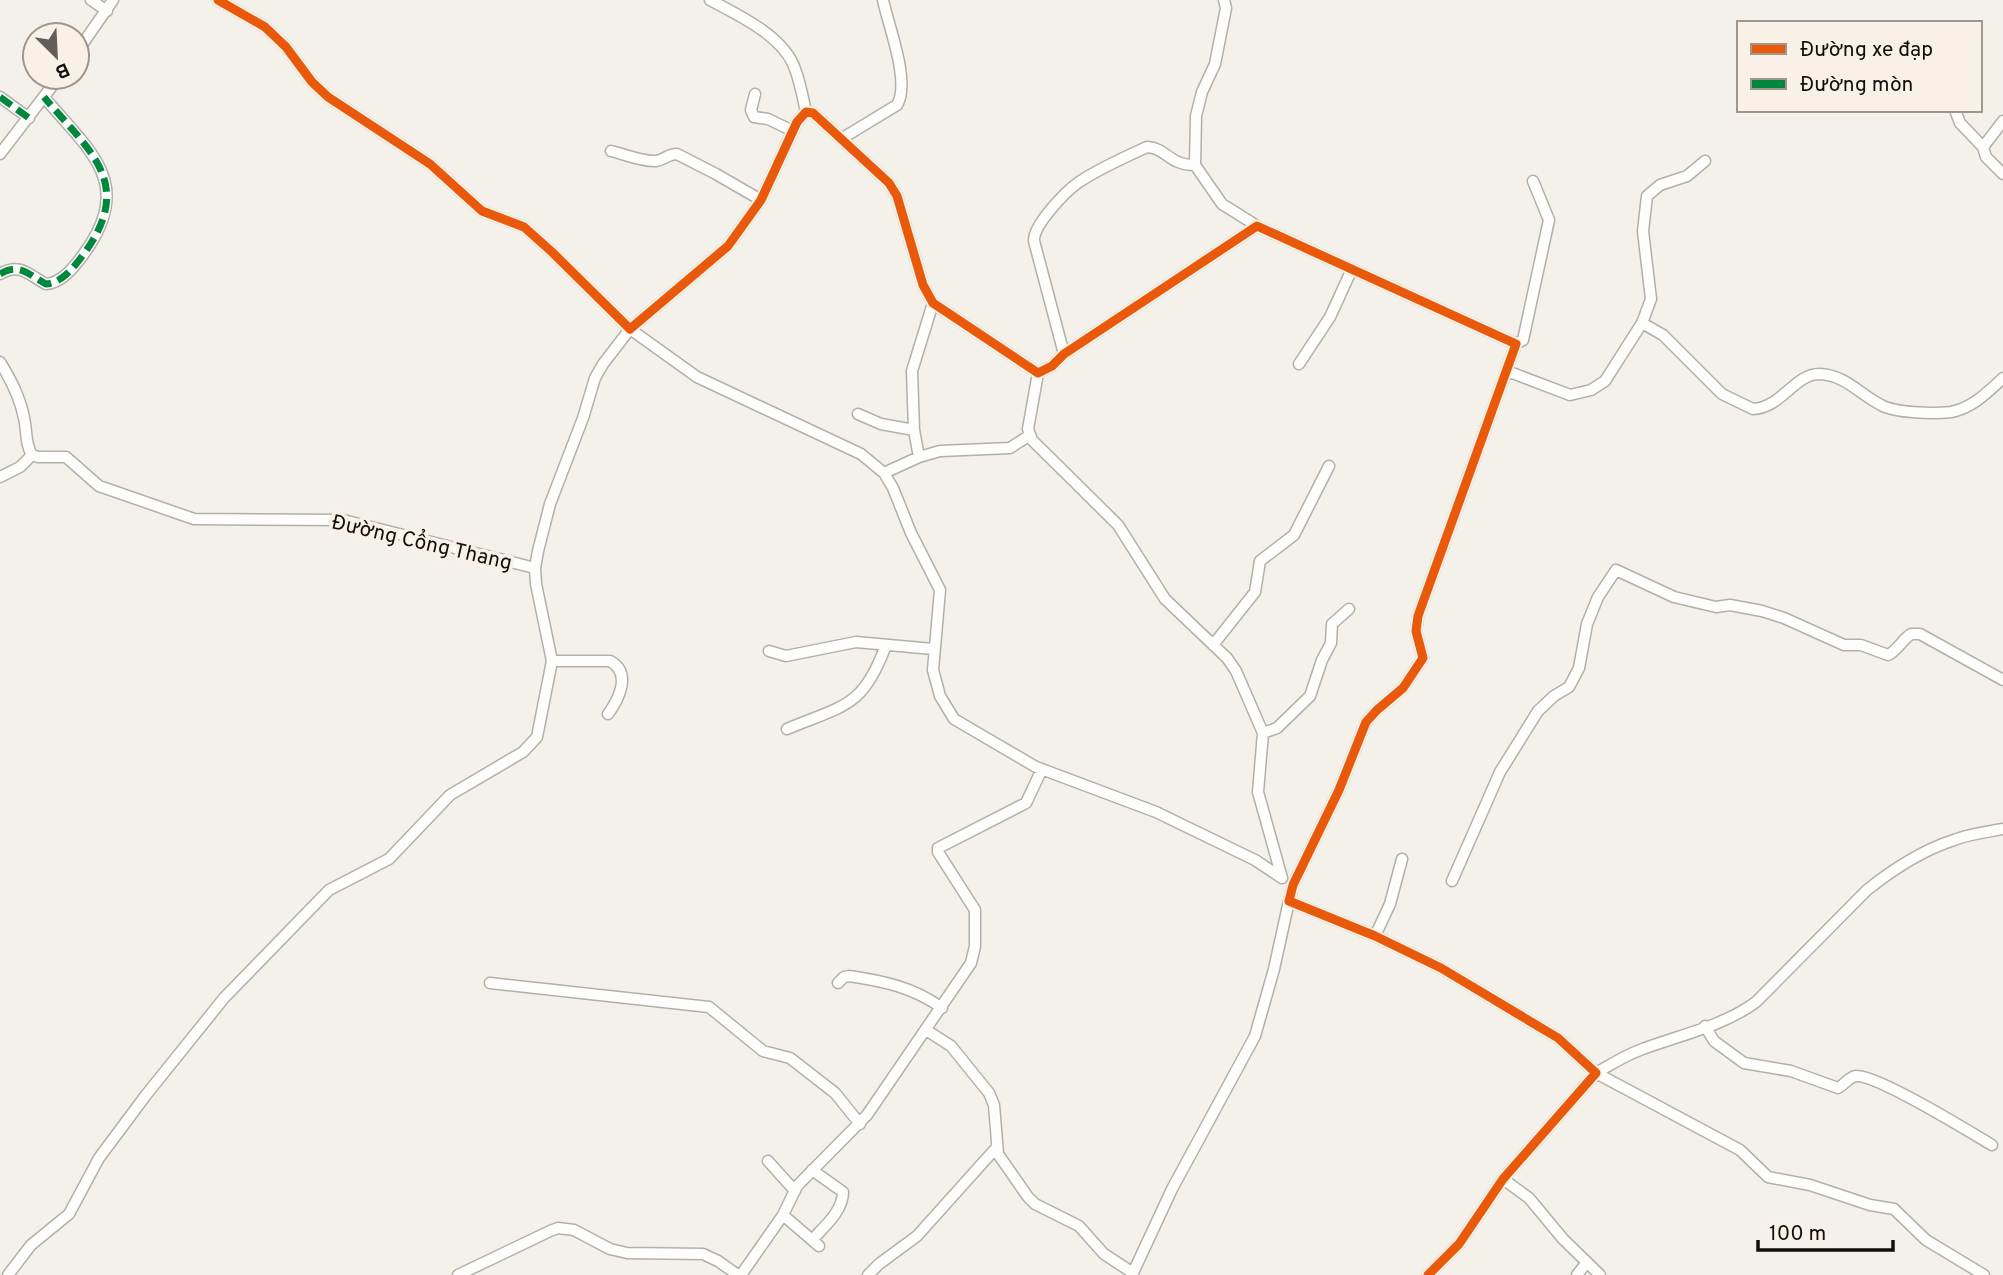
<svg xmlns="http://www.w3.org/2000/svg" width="2003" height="1275" font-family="Overpass,sans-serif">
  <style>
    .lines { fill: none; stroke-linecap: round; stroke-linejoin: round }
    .minor-casing { stroke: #b3b0ab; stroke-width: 13 }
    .minor { stroke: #fdfdfc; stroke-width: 10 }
    .quiet { stroke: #00873e; stroke-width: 7; stroke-dasharray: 14 7; stroke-linecap: butt }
    .cycleway-casing { stroke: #f9f1e5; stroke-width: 13 }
    .cycleway { stroke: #e8590c; stroke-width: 9 }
    .labels { text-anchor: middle; stroke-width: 7; stroke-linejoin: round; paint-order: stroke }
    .street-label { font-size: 21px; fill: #120f0b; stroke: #f9f1e5 }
  </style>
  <rect width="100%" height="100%" fill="#f4f0ea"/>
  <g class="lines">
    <defs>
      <path id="minor" d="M91,0L107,11
        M218,0L265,27L286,47L312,82L328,97L430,164L482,211L524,227L552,252L630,329L728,246L761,200L797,122L806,112L813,113L889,183L897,196L923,285L933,303L1038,373L1052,366L1064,354L1257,226L1516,344L1418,616L1416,631L1423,658L1403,688L1377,710L1366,722L1339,790L1293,885L1289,901L1375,936L1441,968L1558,1038L1596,1073L1503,1179L1459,1244L1428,1275
        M710,0C738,15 784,36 795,69C800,82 803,98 806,112
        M1224,0L1226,8L1215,64L1202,92L1196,116L1195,165L1222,204L1257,226
        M77,52L113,0
        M755,94L751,110L754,117L768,119L793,131
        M0,97L29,118
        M1955,110L1960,123L1983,147L1986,157L2003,174
        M841,139L897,105C911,82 888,25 883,0
        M1983,147L2003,121
        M611,151C624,154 642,162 656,161C664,160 668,154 677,154L716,174L761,200
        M0,154L59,77
        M0,274C19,262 29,275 46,284C62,283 74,267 83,255C136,183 90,152 44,97
        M1642,323L1663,335L1722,394L1753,409C1781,408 1795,374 1819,374C1846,375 1859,394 1881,405C1895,413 1934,414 1951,412C1972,408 1987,393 2003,378
        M1516,344L1523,340L1549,220L1533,181
        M1064,354L1034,241C1033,225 1066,191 1079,182C1100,168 1125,157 1147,147C1167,148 1168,165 1195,165
        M0,362C11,380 20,397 24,418C27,430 25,444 32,455
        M1299,364L1330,317L1352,269
        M1507,371L1570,395L1591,390L1605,381L1642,323L1651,299L1643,231L1647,196L1660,185L1687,176L1705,161
        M1038,373L1028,429L1032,440L1118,525L1165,599L1227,658L1236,671L1263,733L1258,792L1282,878
        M858,414L881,424L914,430
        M32,455L38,457H66L99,486L194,519L343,520L535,568
        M919,457L914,430L912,371L933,303
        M884,473L919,457L940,451L1010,448L1030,435
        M0,477L20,467L32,455
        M1213,645L1255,592L1260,561L1294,535L1329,466
        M769,651L786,656L856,642L933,649
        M552,661H610C632,673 619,699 608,714
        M787,729C844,705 863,708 886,645
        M1263,733L1277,728L1310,696L1322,660L1331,643L1332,624L1349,609
        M1452,881L1500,772L1538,711L1554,696L1569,687L1579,668L1587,624L1598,597L1616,570L1674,597L1716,607L1730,605L1762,611L1784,618L1844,645H1861L1888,655C1898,650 1902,640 1911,634H1920L2003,680
        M1375,936L1390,904L1402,859
        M490,983L709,1007L763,1051L790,1058L835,1093L860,1124
        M838,983L844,977L849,976C883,981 913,987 942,1008
        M1705,1026L1714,1041L1744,1063L1791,1071L1838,1088C1844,1085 1849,1077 1856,1076C1876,1074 1970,1132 1992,1145
        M926,1030L951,1046L989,1093L994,1105L998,1154L1028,1197L1035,1204L1079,1226L1104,1254L1133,1273
        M1596,1073C1610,1065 1624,1056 1640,1050C1679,1035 1722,1027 1756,1002L1867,890C1892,870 1923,850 1954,840C1969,834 1987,832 2003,829
        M1596,1073L1740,1150L1768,1177L1810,1185L1870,1205L1894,1209L1926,1240L1984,1275
        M768,1161L795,1191
        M1503,1179L1529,1198L1563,1239L1600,1275
        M783,1215L819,1246
        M812,1240C824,1227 843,1211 843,1192L812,1170
        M8,1275L31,1245L69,1214L99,1158L146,1095L224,998L329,890L389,859L450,795L523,752L537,737L552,661L536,584L535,568L538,551L550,504L583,418L595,378L603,364L630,329L697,377L861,454L884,473L893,488L911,533L940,590L933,670L940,696L954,719L1036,767L1156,812L1255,860L1282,878
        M458,1275L550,1231L558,1228L574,1230L610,1249L627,1253L703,1254L718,1261L738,1275
        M741,1275L783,1215L797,1186L867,1115L971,963L975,946V910L938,852V848L1026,803L1042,769
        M868,1275L879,1264L917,1236L996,1148
        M1132,1275L1172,1189L1255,1036L1274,969L1289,901
        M1577,1275L1587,1262"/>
    </defs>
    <use href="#minor" class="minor-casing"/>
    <use href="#minor" class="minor"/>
    <path class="quiet" d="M0,97L29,118
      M0,274C19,262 29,275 46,284C62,283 74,267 83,255C136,183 90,152 44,97"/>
    <defs>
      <path id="cycleway" d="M218,0L265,27L286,47L312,82L328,97L430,164L482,211L524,227L552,252L630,329L728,246L761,200L797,122L806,112L813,113L889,183L897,196L923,285L933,303L1038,373L1052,366L1064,354L1257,226L1516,344L1418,616L1416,631L1423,658L1403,688L1377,710L1366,722L1339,790L1293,885L1289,901L1375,936L1441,968L1558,1038L1596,1073L1503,1179L1459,1244L1428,1275"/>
    </defs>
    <use href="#cycleway" class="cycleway-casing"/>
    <use href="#cycleway" class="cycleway"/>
  </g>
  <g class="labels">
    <g class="street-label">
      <text transform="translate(422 542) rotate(13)" y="7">Đường Cổng Thang</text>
    </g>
  </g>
  <rect x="1737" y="21" width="245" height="91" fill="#f9f1e5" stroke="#9d978e" stroke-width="2"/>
  <rect x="1751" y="44" width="35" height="10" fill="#e8590c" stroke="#9d978e" stroke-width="2"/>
  <text x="1800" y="56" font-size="21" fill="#120f0b">Đường xe đạp</text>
  <rect x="1751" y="79" width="35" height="10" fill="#00873e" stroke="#9d978e" stroke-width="2"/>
  <text x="1800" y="91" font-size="21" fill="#120f0b">Đường mòn</text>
  <g transform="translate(56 56) rotate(156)"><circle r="33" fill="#f9f1e5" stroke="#9d978e" stroke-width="2"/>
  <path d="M0-5L12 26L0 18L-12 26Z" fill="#615e59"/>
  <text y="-10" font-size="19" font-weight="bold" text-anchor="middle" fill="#120f0b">B</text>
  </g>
  <path d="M1758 1240v10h135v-10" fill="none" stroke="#120f0b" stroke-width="3.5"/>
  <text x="1769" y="1240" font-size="21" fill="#120f0b" stroke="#f9f1e5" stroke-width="5" paint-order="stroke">100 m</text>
</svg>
